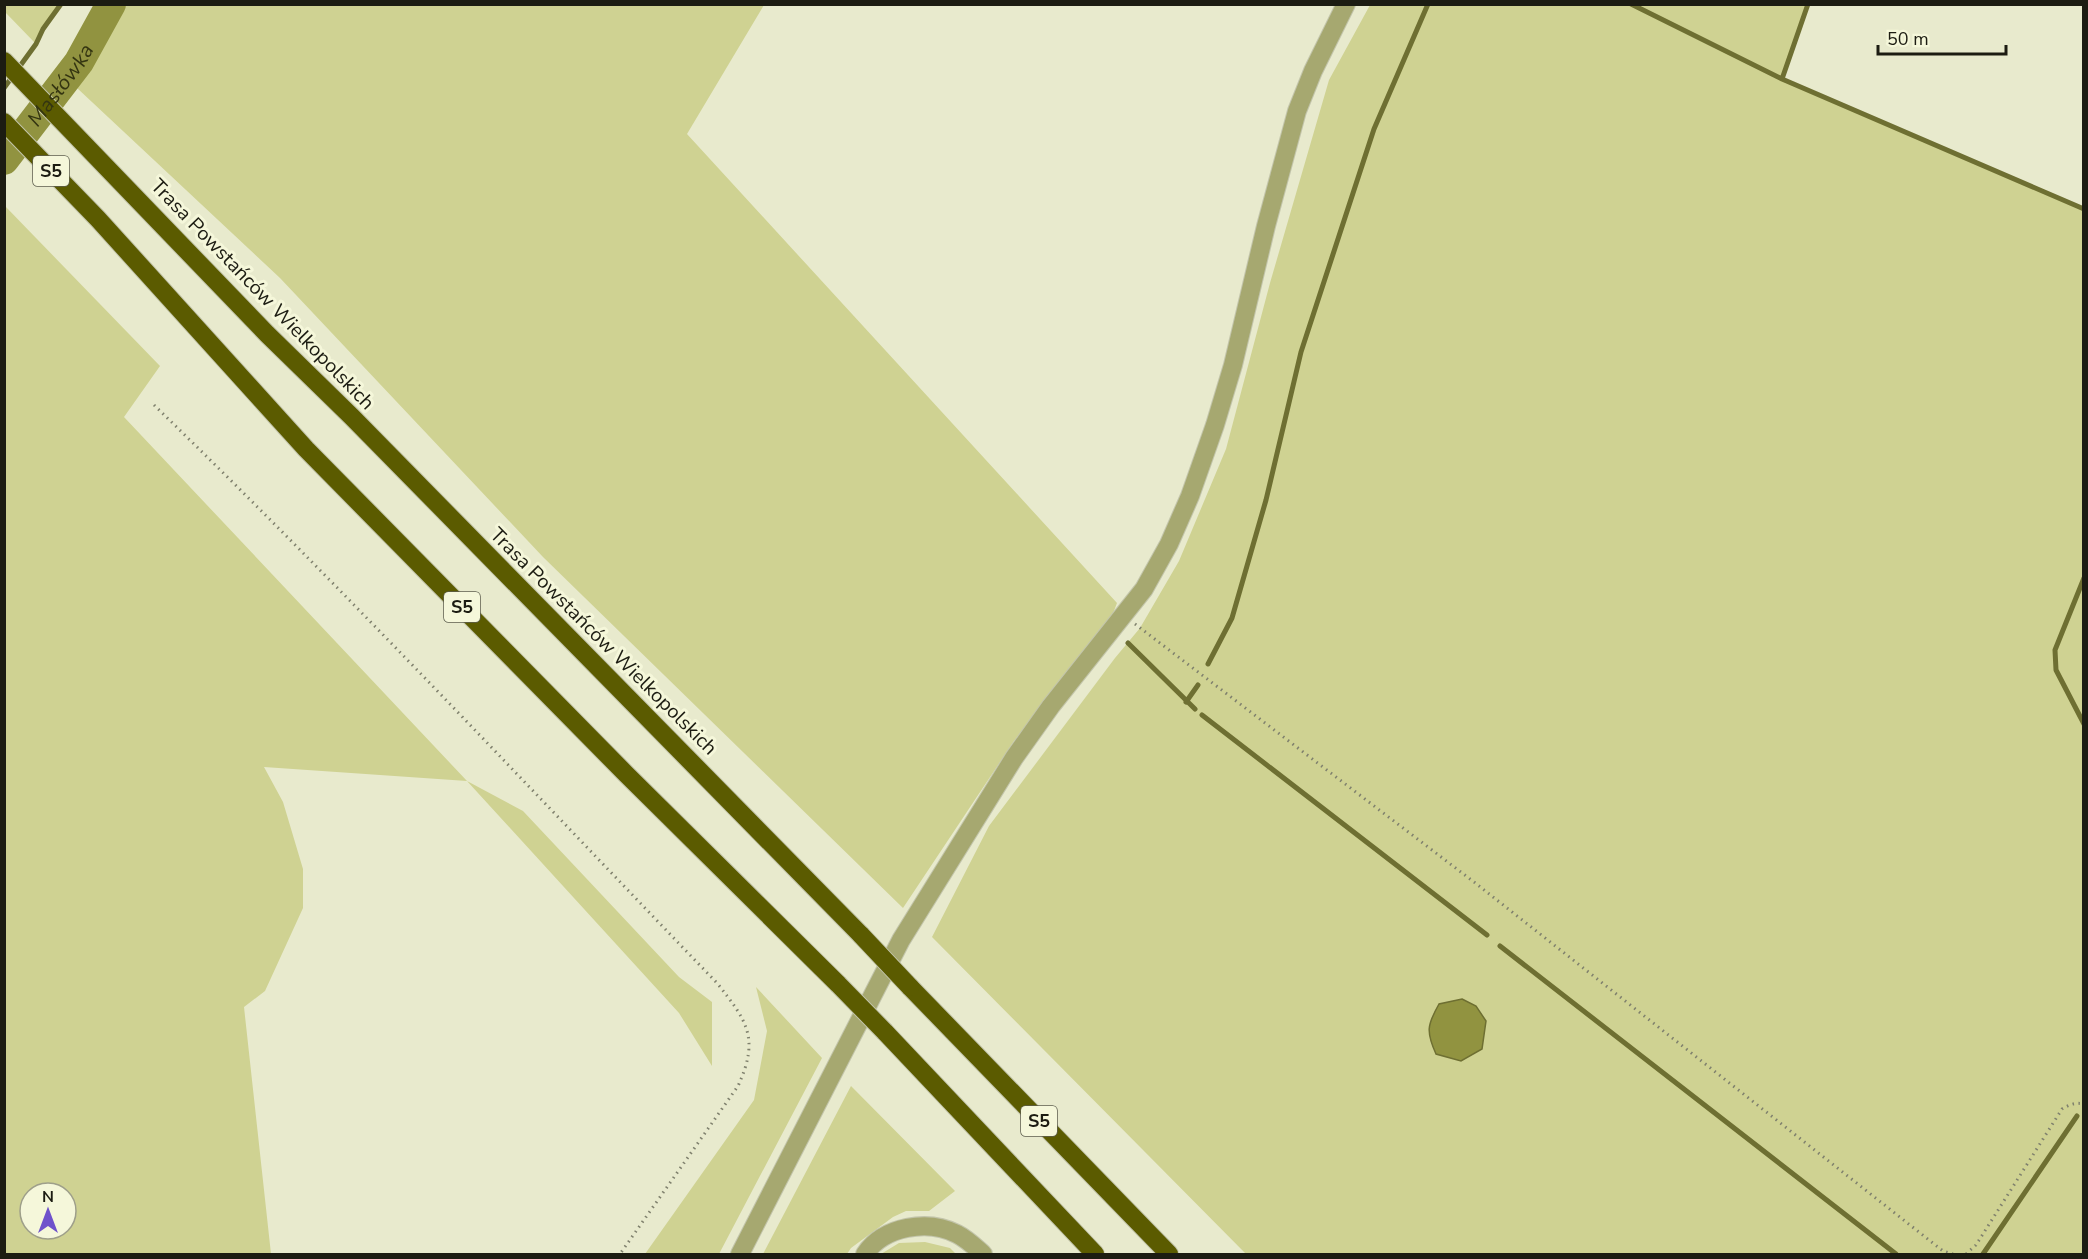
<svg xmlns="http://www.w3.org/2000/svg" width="2088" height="1259" font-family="'Nunito Sans',sans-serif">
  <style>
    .green { fill: #cfd292; fill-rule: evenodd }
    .water { fill: #919340; stroke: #6e6f32; stroke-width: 1.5 }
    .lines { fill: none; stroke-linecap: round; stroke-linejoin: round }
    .stream { stroke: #6e6f32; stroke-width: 5 }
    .river { stroke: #919340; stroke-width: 30 }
    .minor-casing { stroke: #c3c5ab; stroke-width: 20 }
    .highway-casing { stroke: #c3c5ab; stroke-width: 20 }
    .path { stroke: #7f806d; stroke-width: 3; stroke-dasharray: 1.5 4.5; stroke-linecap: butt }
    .minor { stroke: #a6a870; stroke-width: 18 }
    .highway { stroke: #5b5b00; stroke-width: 18 }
    .highway-bridge-casing { stroke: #c3c5ab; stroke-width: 20; stroke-linecap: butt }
    .highway-bridge { stroke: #5b5b00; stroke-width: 18 }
    .labels { text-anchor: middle; stroke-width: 6; stroke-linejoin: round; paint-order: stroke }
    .shield { fill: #f5f7da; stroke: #5d5e4e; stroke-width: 1.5 }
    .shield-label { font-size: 18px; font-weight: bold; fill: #1c1c12 }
    .street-label { font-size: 20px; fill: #1c1c12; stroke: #f5f7da }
    .water-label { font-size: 21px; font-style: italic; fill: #343511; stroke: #f5f7da }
  </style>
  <rect width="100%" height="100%" fill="#e8eacd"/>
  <path class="green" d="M5,4H61V5L43,29L36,44L5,12Z
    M122,5H764L687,134L1117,603L1112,616L1014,741L903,908L543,557L280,278L77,88Z
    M1370,5H1808L1782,79L2083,209V1254H1246L932,937L989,826L1115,658L1140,628L1179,561L1226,449L1270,283L1329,80Z
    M5,206L160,366L124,417L467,781L523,811L679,977L712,1002V1066L679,1013L467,781L264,767L283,802L303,869V908L265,991L244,1007L271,1254H5ZM30,1193H66V1229H30Z
    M756,987L822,1058L719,1254H645L754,1100L767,1031Z
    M851,1086L955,1191L929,1211H906L893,1217L851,1248L847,1254H763Z
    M925,1242L950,1248L956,1254H881L899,1243Z"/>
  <path class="water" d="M1462,999L1476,1006L1486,1021L1482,1049L1461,1061L1436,1054C1426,1032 1427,1025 1439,1004Z"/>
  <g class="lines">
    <path class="stream" d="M1631,4L1782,79
      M1808,4L1782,79L2084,209
      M4,88L36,44L43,29L61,4
      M2084,578L2055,650L2056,670L2084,724
      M1128,643L1195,709
      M1208,664L1232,618L1266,500L1301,352L1374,129L1428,4
      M1186,702L1198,685
      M1202,715L1487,935
      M1500,946L1896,1254
      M1983,1254L2077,1116"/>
    <path class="river" id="s1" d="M4,160L79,62L111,4"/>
    <defs>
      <path id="minor" d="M740,1254L901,940L1014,758L1051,706L1144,589L1169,544L1190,496L1215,425L1233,365L1266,226L1297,111L1313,71L1346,4
        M865,1254C884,1226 928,1219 957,1234C967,1239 975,1247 983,1254"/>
      <path id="highway" d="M4,61L267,334L352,417L861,935
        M4,122L98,219L306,449L626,774L838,984
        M910,987L1169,1254
        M885,1032L1095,1254"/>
    </defs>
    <use href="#minor" class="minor-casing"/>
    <use href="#highway" class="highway-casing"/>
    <path class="path" d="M154,405C347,592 530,789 717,983C747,1021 760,1038 738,1086L620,1254
      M1135,624L1474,882L1943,1251L1953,1254
      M1966,1254L1976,1245L2062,1109C2069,1105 2075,1102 2084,1104"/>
    <use href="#minor" class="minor"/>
    <use href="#highway" class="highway"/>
    <defs>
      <path id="highway-bridge" d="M861,935L910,987
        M838,984L885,1032"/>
    </defs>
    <use href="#highway-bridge" class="highway-bridge-casing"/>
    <use href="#highway-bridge" class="highway-bridge"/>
  </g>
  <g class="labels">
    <g class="shield">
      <rect x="33" y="156" width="36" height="30" rx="4.5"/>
      <rect x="444" y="592" width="36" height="30" rx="4.5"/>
      <rect x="1021" y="1106" width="36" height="30" rx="4.5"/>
    </g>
    <g class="shield-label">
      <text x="51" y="177">S5</text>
      <text x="462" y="613">S5</text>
      <text x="1039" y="1127">S5</text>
    </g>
    <g class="street-label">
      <text transform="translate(263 294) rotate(46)" y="7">Trasa Powstańców Wielkopolskich</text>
      <text transform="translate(604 641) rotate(45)" y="7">Trasa Powstańców Wielkopolskich</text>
    </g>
    <g class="water-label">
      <text dy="7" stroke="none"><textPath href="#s1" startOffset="94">Masłówka</textPath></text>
    </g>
  </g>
  <rect width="2088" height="1259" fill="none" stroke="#1c1c12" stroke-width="12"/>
  <g transform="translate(48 1211)"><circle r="28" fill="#f5f7da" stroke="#9e9f8a" stroke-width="1.5"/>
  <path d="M0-4.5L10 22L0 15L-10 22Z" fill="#6f52cb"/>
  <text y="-9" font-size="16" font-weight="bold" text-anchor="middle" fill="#1c1c12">N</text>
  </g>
  <path d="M1878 45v9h128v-9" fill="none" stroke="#1c1c12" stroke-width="3"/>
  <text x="1887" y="45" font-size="18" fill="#1c1c12" stroke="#f5f7da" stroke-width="4.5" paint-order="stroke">50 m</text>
</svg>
